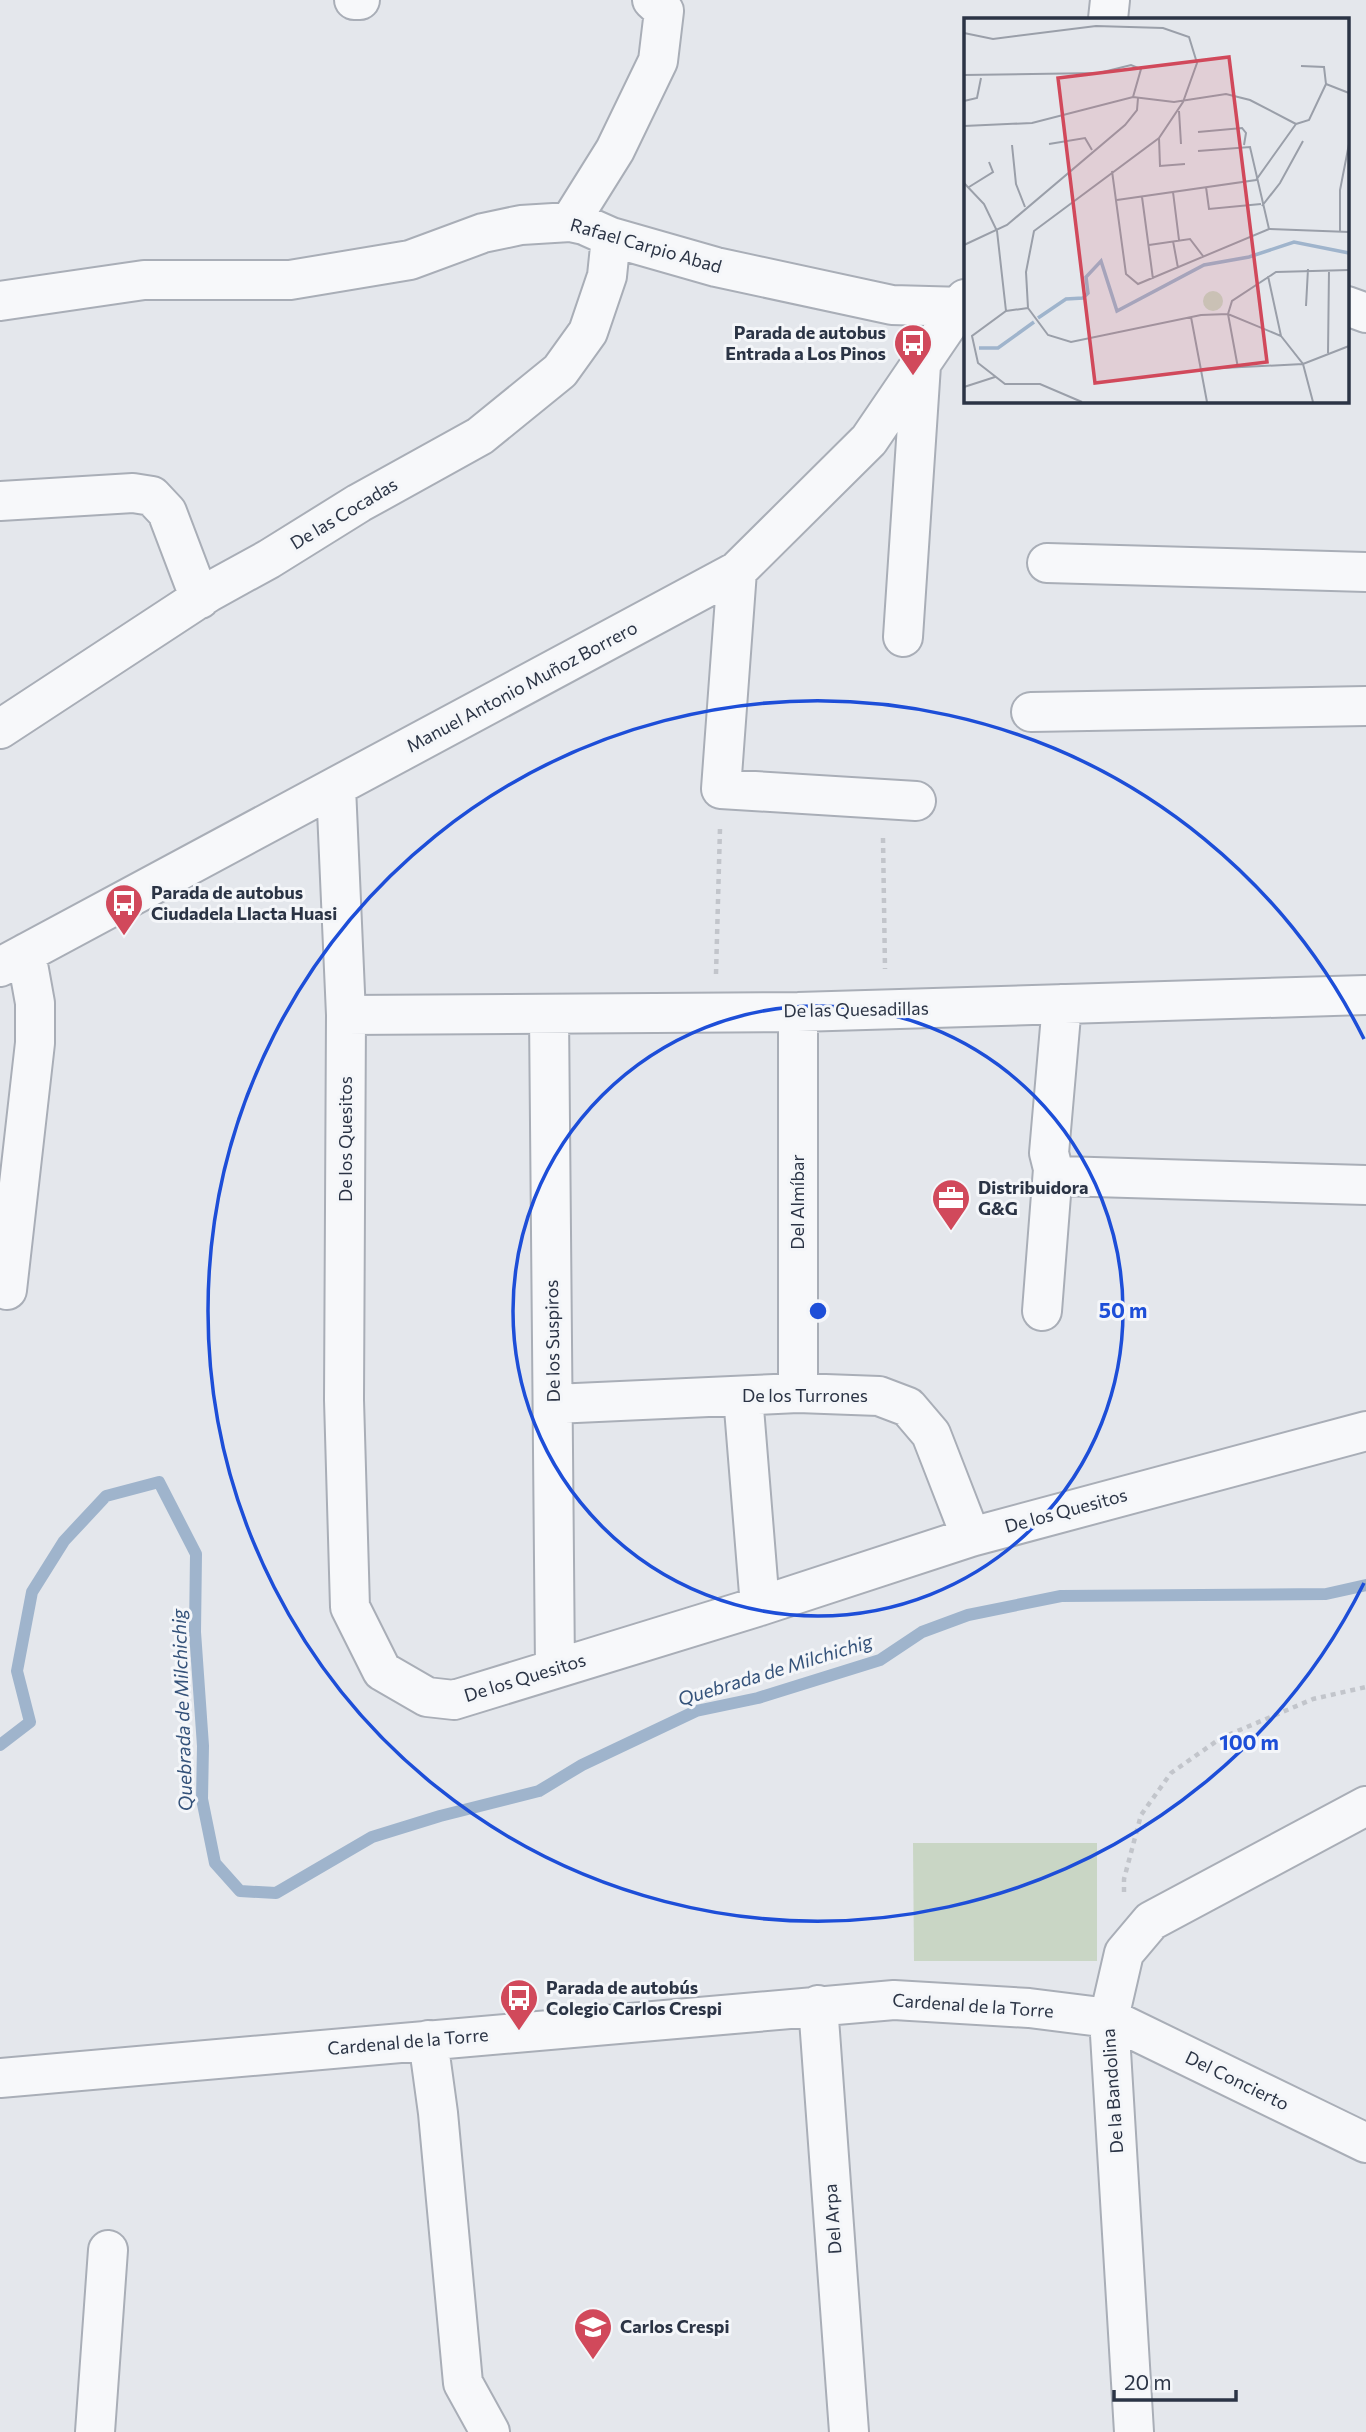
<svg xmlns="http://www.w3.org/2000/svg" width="1366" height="2432" font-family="Commissioner,sans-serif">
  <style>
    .green { fill: #c9d6c5 }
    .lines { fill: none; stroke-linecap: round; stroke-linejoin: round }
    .stream { stroke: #9fb4cc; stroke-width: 12 }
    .minor-casing { stroke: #a9aeb7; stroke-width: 42 }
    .path { stroke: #c2c5cb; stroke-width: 4.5; stroke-dasharray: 5 5; stroke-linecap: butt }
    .minor { stroke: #f7f8fa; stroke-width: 38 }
    .ring { fill: none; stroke: #1d4ed8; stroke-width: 3.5 }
    .labels { text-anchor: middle; stroke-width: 6; stroke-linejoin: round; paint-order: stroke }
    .street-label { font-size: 18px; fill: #2b3445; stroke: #f4f6f9 }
    .poi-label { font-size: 18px; font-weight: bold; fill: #2b3445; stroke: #f4f6f9; text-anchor: start }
    .water-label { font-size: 19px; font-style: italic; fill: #34527a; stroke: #f4f6f9 }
    .inset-river { fill: none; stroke: #9fb4cc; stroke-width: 3.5 }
    .inset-road { fill: none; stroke: #9a9fa9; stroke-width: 2 }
    .view { fill: #d1495b; fill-opacity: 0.15; stroke: #d1495b; stroke-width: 3.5 }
    .inset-edge { fill: none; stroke: #2b3445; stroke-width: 3.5 }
    .centre { fill: #1d4ed8; stroke: #f4f6f9; stroke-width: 3.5 }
    .ring-label { font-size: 21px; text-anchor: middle; font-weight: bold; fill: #1d4ed8; stroke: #f4f6f9; stroke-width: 6; stroke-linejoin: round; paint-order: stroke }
  </style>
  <rect width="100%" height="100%" fill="#e4e7ec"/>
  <path class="green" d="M913,1843H1097V1961H914Z"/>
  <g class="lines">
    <path class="stream" d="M0,1745L30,1722L17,1671L32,1592L64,1541L106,1496L159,1482L196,1554L195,1632L203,1746L202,1799L215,1863L240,1891L276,1893L372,1837L440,1816L539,1791L582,1765L696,1711L758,1698L880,1660L922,1632L968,1615L1061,1596L1326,1594L1366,1585"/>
    <defs>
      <path id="minor" d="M354,0H360
        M1108,19L1110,0
        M570,222L615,150L658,61L664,11L652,0
        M0,301L144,280H290L410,260L483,233L521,225L570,222L584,225L611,237L716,267L892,305L965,307
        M1347,306L1366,313
        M0,501L133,493L152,496L167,512L200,599
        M1047,563L1366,572
        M737,571L721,789L916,801
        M903,637L921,365
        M1031,712L1366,706
        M0,729L209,592L269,559L359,503L480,436L560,371L588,332L607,276L611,237
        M336,787L346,1015L344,1400L350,1607L382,1671L427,1697L454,1700L760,1606L971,1537L1366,1431
        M0,967L737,571L869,440L965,299
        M1062,1004L1049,1153L1053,1169L1060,1176L1366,1185
        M798,1012V1393
        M549,1014L555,1669
        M346,1015L798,1012L1366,995
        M7,1290L35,1043V1003L26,953
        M1042,1311L1053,1169
        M743,1396L760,1606
        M554,1404L798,1393L879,1396L908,1407L931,1434L971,1537
        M818,2005L849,2432
        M428,2040L438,2113L463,2383L490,2432
        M0,2078L894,2000L1029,2008L1109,2018L1366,2143
        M95,2432L108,2250
        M1134,2432L1109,2018L1124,1953L1151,1921L1366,1806"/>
    </defs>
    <use href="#minor" class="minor-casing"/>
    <path class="path" d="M883,838L885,969
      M716,974L720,828
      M1124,1892V1879L1141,1815L1171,1773L1221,1738L1313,1699L1366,1687"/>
    <use href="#minor" class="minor"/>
  </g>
  <g class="ring">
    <circle cx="818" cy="1311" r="305"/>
    <path d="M1364 1583A610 610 0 1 1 1364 1039"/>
  </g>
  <defs>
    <symbol id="bus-pin" viewBox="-11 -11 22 30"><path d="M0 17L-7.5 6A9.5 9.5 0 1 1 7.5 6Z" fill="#d1495b" stroke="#f4f6f9"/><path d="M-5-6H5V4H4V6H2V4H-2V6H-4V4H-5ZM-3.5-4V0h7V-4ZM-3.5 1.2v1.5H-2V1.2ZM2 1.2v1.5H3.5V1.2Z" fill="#fff"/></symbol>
    <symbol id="office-pin" viewBox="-11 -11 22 30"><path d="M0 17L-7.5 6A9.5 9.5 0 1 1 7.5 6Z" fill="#d1495b" stroke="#f4f6f9"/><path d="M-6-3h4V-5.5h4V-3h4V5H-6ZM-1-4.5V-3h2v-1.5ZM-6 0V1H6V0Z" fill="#fff"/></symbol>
    <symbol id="school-pin" viewBox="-11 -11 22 30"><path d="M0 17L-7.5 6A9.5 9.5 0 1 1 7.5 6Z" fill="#d1495b" stroke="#f4f6f9"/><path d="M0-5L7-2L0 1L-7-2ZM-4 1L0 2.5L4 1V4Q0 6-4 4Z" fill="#fff"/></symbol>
  </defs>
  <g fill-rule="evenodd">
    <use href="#bus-pin" x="891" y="321" width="44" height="60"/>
    <use href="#bus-pin" x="102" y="881" width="44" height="60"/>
    <use href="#office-pin" x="929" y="1176" width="44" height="60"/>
    <use href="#bus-pin" x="497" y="1976" width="44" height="60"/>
    <use href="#school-pin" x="571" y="2305" width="44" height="60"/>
  </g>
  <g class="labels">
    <g class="street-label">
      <text transform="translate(646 246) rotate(16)" y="6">Rafael Carpio Abad</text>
      <text transform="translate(344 514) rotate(-31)" y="6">De las Cocadas</text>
      <text transform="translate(522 687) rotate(-28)" y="6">Manuel Antonio Muñoz Borrero</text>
      <text transform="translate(856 1010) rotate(-1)" y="6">De las Quesadillas</text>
      <text transform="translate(346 1139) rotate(-90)" y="6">De los Quesitos</text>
      <text transform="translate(798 1202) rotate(-90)" y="6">Del Almíbar</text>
      <text transform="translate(553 1341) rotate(-91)" y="6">De los Suspiros</text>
      <text x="805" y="1402">De los Turrones</text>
      <text transform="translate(1066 1511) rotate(-15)" y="6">De los Quesitos</text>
      <text transform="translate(525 1678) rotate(-17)" y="6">De los Quesitos</text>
      <text transform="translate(973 2006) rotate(4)" y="6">Cardenal de la Torre</text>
      <text transform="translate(408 2042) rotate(-5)" y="6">Cardenal de la Torre</text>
      <text transform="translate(1237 2081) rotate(26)" y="6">Del Concierto</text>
      <text transform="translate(1113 2091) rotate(-94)" y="6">De la Bandolina</text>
      <text transform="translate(833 2219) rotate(-94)" y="6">Del Arpa</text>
    </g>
    <g class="poi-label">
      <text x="886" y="339" text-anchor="end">Parada de autobus<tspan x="886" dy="21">Entrada a Los Pinos</tspan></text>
      <text x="151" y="899">Parada de autobus<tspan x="151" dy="21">Ciudadela Llacta Huasi</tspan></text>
      <text x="978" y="1194">Distribuidora<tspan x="978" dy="21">G&amp;G</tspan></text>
      <text x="546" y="1994">Parada de autobús<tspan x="546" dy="21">Colegio Carlos Crespi</tspan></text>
      <text x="620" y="2333">Carlos Crespi</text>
    </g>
    <g class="water-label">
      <text transform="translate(775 1670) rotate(-17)" y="7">Quebrada de Milchichig</text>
      <text transform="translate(182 1710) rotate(-92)" y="7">Quebrada de Milchichig</text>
    </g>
  </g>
  <g transform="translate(964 18)">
    <rect width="385" height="385" fill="#e4e7ec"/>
    <path d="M239 283a10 10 0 1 1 20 0a10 10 0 1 1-20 0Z" fill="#c9d6c5"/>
    <path class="inset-river" d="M74,300L102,281L119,280L124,275L122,259L137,243L153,293L240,247L285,239L330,224L385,235M15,330H34L70,304"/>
    <path class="inset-road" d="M0,15L29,21L132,8L199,10L225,19L233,45L219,84L195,120L70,213L62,254L64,290L84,317L107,324L237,297L264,296L317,318L339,346L349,384M337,48L360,49L362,66L385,75M0,57L135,55L167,47L177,51L169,79M0,83L13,80L17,60M215,93L217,126M332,106L345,102L362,66M0,108L68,105L169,79L210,84L262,76L286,82L332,106M234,114L278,110L282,115L280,127M195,120L196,148L221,146M85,126L121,120L128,132M48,127L52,166L61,189M234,133L286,129L305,211M148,153L162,256L174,266L305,211L385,214M0,165L20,186L33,213L42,293M5,169L29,154L25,144M242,169L245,191L297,186M209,174L215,222M178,179L189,261M153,182L292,162L332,106M298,188L316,165L339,123M376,214V172L385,126M209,223L214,250M0,227L43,207L161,107L173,92L174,80M185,227L226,221L239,238M304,258L317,318M342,288L344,251M64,290L42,293L8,318L14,345L41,366H76L118,384M227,299L243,384M364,335L365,252M274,350L264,296L268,283L312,254L385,252M238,351L339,346L385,328M0,369L31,359"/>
    <path class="view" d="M265,39L303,344L131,365L94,60Z"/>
    <rect width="385" height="385" class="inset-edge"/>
  </g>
  <circle cx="818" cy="1311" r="10" class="centre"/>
  <g class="ring-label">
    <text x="1123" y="1318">50 m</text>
    <text x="1249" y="1750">100 m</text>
  </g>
  <path d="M1114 2390v10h122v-10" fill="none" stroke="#2b3445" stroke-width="3.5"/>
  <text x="1124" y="2390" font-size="21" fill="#2b3445" stroke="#f4f6f9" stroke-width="5" paint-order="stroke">20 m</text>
</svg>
